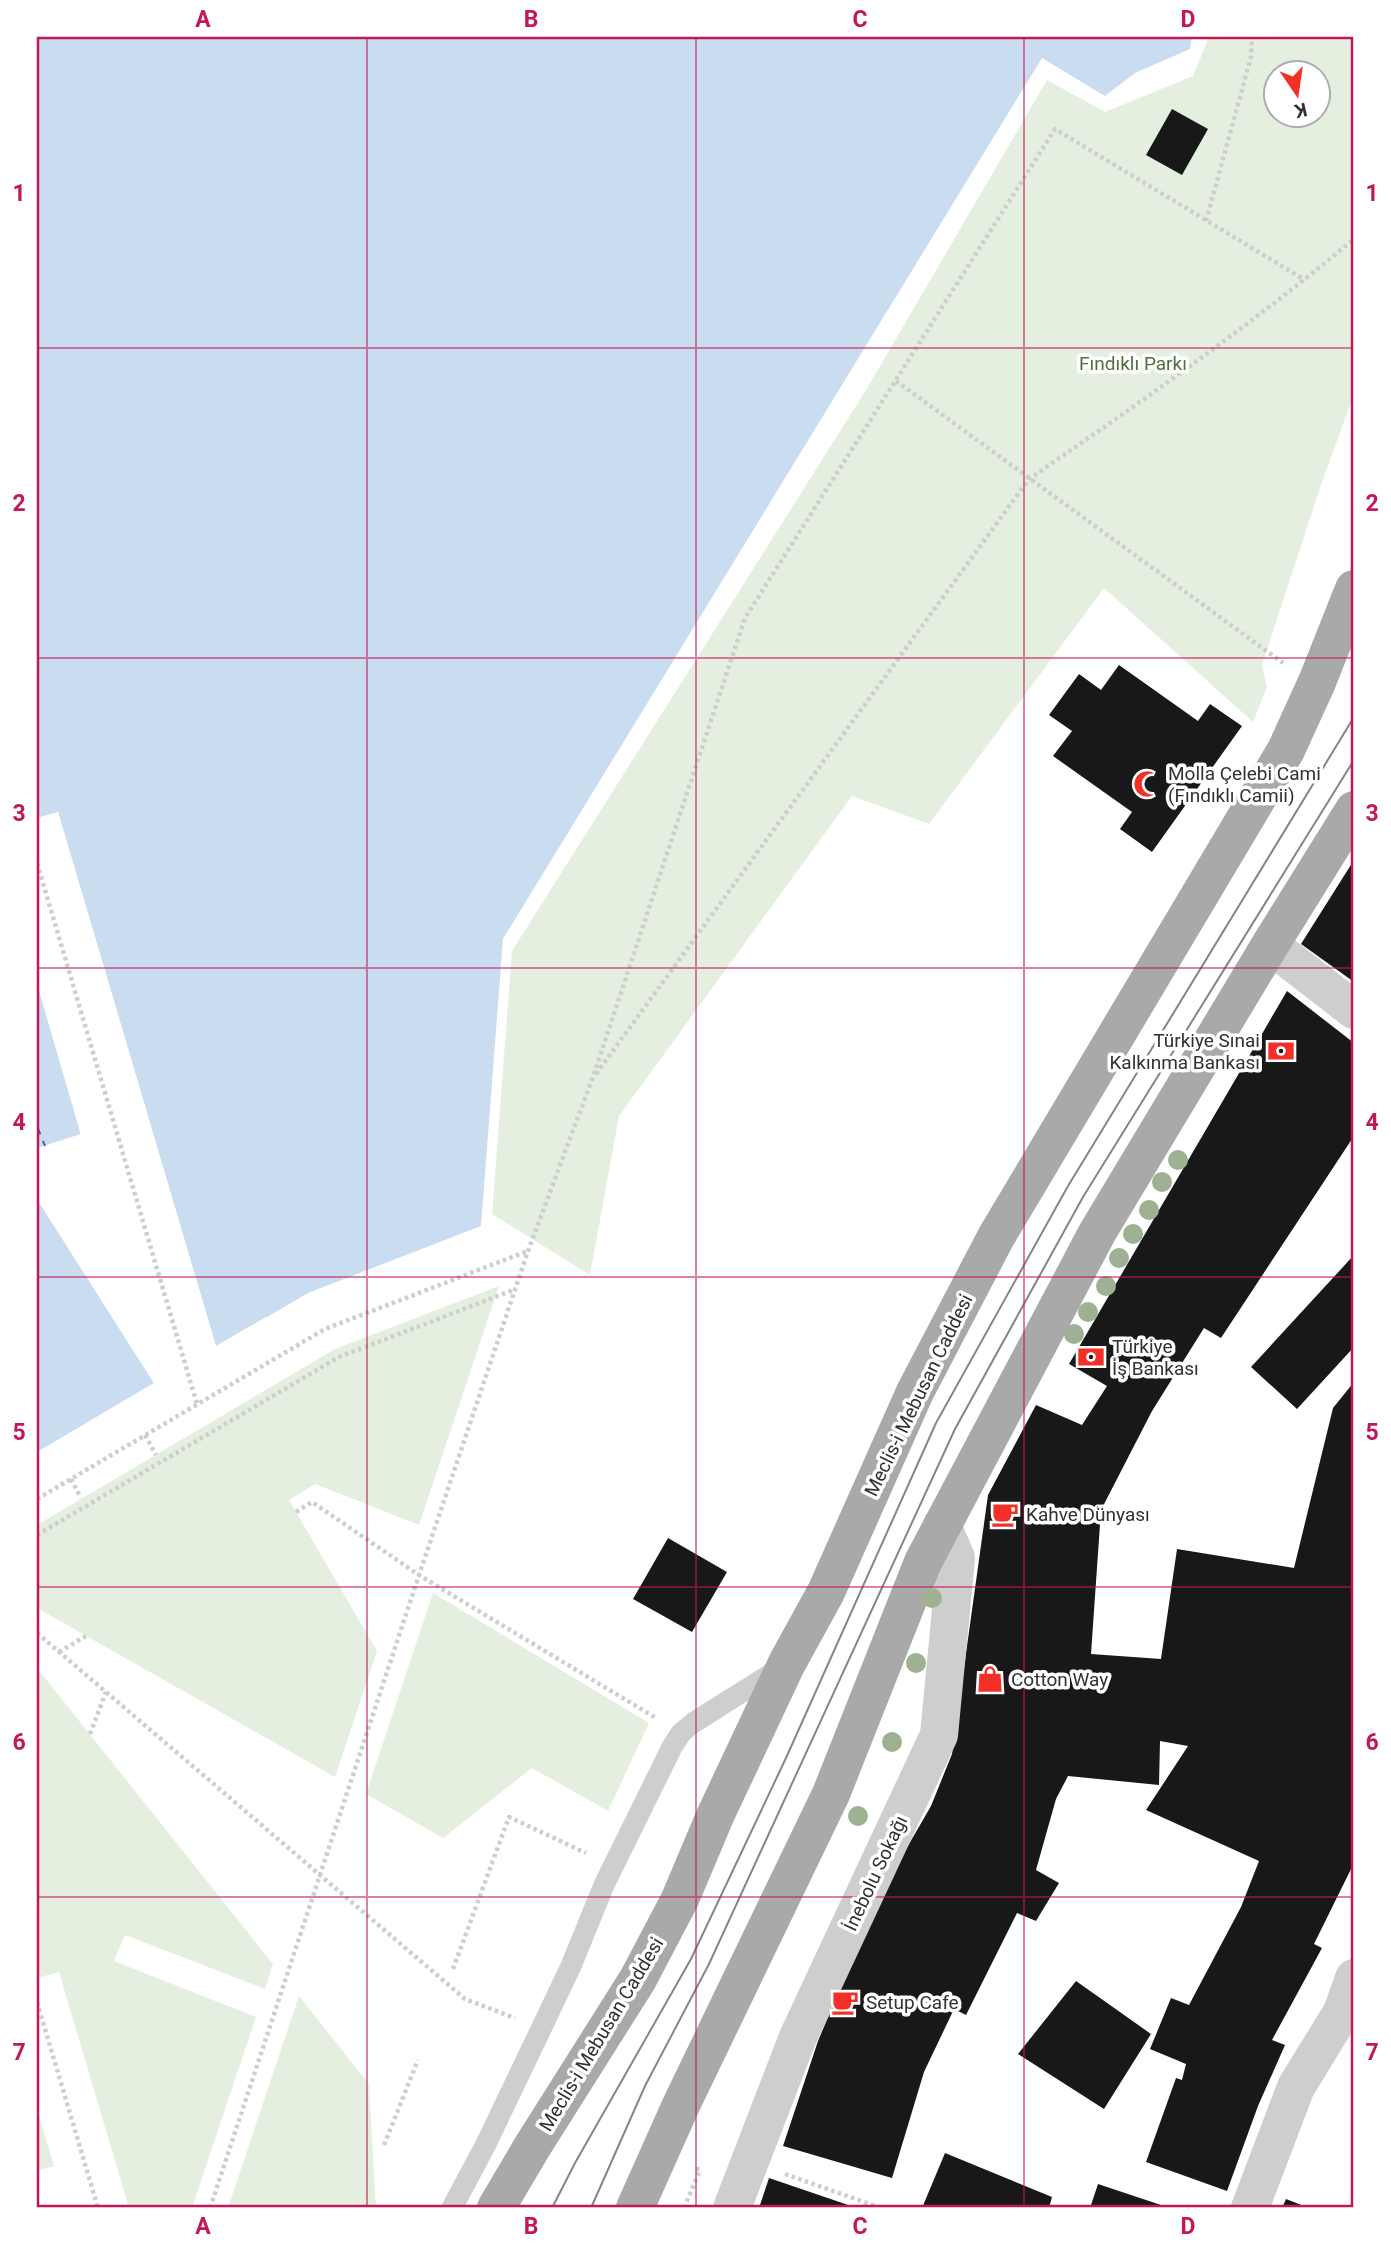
<svg xmlns="http://www.w3.org/2000/svg" width="1391" height="2245" font-family="Roboto,sans-serif">
  <style>
    .green { fill: #e5efdf; fill-rule: evenodd }
    .water { fill: #caddf0 }
    .pier { fill: #fff }
    .lines { fill: none; stroke-linecap: round; stroke-linejoin: round }
    .ferry { stroke: #37699b; stroke-width: 2; stroke-dasharray: 9 7; stroke-linecap: butt }
    .building { fill: #181818 }
    .path { stroke: #cecece; stroke-width: 4.5; stroke-dasharray: 3.5 3.5; stroke-linecap: butt }
    .service { stroke: #cecece; stroke-width: 21 }
    .minor { stroke: #cecece; stroke-width: 38 }
    .primary { stroke: #a9a9a9; stroke-width: 38 }
    .tram { stroke: #868686; stroke-width: 2 }
    .tree { fill: #9eb193 }
    .grid { fill: none; stroke: #c2185b; stroke-width: 2; stroke-opacity: 0.55 }
    .labels { text-anchor: middle; stroke-width: 7; stroke-linejoin: round; paint-order: stroke }
    .park-label { font-size: 19px; fill: #4e713a; stroke: #fff }
    .poi-label { font-size: 19px; fill: #313131; stroke: #fff; text-anchor: start }
    .street-label { font-size: 19px; fill: #313131; stroke: #fff }
    .neatline { fill: none; stroke: #c2185b; stroke-width: 2.5 }
    .grid-label { font-size: 23px; text-anchor: middle; font-weight: bold; fill: #c2185b }
  </style>
  <rect width="100%" height="100%" fill="#fff"/>
  <path class="green" d="M1209,37H1354V394L1321,485L1262,665L1267,687L1253,722L1104,588L929,824L852,796L619,1116L590,1275L492,1214L512,951L866,390L1047,80L1105,112L1193,76ZM1276,74H1318V116H1276Z
    M499,1286L419,1525L315,1484L289,1500L377,1651L335,1777L37,1608V1525L335,1349Z
    M433,1593L649,1723L608,1811L532,1768L443,1838L366,1794Z
    M37,1668L273,1964L265,1989L125,1935L114,1961L256,2017L192,2208H129L59,1972L37,1978Z
    M299,1996L369,2084L376,2208H228Z
    M37,2108L54,2166L37,2171Z"/>
  <path class="water" d="M37,37H1192L1190,49L1135,73L1105,96L1042,58L503,939L481,1226L308,1293L216,1347L58,812L37,818Z
    M37,984L81,1135L37,1148Z
    M37,1199L154,1383L37,1452Z"/>
  <path class="pier" d="M58,812L216,1346L266,1317L268,1320L217,1350L213,1348L55,816L37,821V818Z
    M37,980L40,983L85,1135L82,1138L37,1152V1148L81,1134Z
    M37,1195L158,1384L37,1456V1453L154,1383L37,1199Z"/>
  <g class="lines">
    <path class="ferry" d="M37,1126L45,1146"/>
  </g>
  <path class="building" d="M1172,109L1208,129L1182,175L1146,155Z
    M1119,665L1198,721L1210,704L1242,726L1152,852L1120,829L1132,812L1053,756L1072,731L1049,715L1079,674L1101,690Z
    M1354,860V982L1301,944Z
    M1287,991L1354,1043V1136L1221,1338L1204,1328L1152,1411L1101,1510L1091,1654L1161,1659L1177,1549L1294,1568L1333,1408L1354,1382V1863L1314,1944L1322,1948L1272,2040L1285,2045L1258,2106L1227,2191L1146,2162L1176,2078L1182,2080L1186,2064L1150,2049L1171,1998L1189,2005L1241,1907L1259,1861L1146,1810L1188,1746L1160,1741L1159,1785L1068,1776L1056,1799L1036,1870L1059,1883L1036,1921L1017,1913L966,2015L954,2009L924,2072L892,2178L783,2146L818,2041L853,1958L898,1863L931,1806L952,1754L988,1495L1036,1405L1082,1425L1107,1386L1069,1364Z
    M1354,1255V1347L1297,1409L1251,1367Z
    M668,1538L727,1572L692,1632L633,1599Z
    M1076,1981L1151,2034L1104,2109L1018,2054Z
    M945,2153L1052,2197L1049,2208H922Z
    M769,2178L857,2208H759Z
    M1098,2184L1170,2208H1090Z
    M1286,2199L1309,2208H1282Z"/>
  <g class="lines">
    <path class="path" d="M1206,221L1251,57L1252,37
      M896,381L1283,663
      M37,863L197,1404
      M596,1074L1029,479C1140,403 1251,325 1354,239
      M145,1435L156,1455
      M71,1479L81,1498
      M37,1499L325,1329L528,1251
      M296,1512L312,1502L419,1575L656,1718
      M37,1535L339,1357L516,1289
      M37,1633L465,1999L515,2018
      M59,1652L86,1636
      M90,1734L106,1692
      M453,1969L509,1817L586,1853
      M37,2002L98,2208
      M384,2145L418,2060
      M785,2174L881,2208
      M210,2208L419,1575L528,1251L593,1077L745,618L1055,129L1305,280
      M684,2208L700,2170L694,2168"/>
    <path class="service" d="M452,2208L486,2144L542,2027L571,1966L604,1885L672,1747L681,1733L693,1723L780,1668"/>
    <path class="minor" d="M1270,945L1354,1010
      M732,2208L798,2037L939,1735L956,1558L942,1525
      M1250,2208L1296,2087L1342,2012L1354,1978"/>
    <path class="primary" d="M496,2208L532,2147L638,1979L680,1899L715,1816L787,1663L826,1592L915,1392L996,1237L1286,750L1317,682L1354,589
      M635,2208L681,2105L831,1794L923,1562L1097,1233L1270,945L1354,810"/>
    <path class="tram" d="M552,2208L575,2163L691,1959L786,1758L936,1423L1068,1186L1354,717
      M591,2208L645,2086L709,1964L955,1429L1083,1197L1354,760"/>
  </g>
  <g class="tree">
    <circle cx="1178" cy="1160" r="10"/>
    <circle cx="1162" cy="1182" r="10"/>
    <circle cx="1149" cy="1210" r="10"/>
    <circle cx="1133" cy="1234" r="10"/>
    <circle cx="1119" cy="1258" r="10"/>
    <circle cx="1106" cy="1286" r="10"/>
    <circle cx="1088" cy="1312" r="10"/>
    <circle cx="1074" cy="1334" r="10"/>
    <circle cx="932" cy="1598" r="10"/>
    <circle cx="916" cy="1663" r="10"/>
    <circle cx="892" cy="1742" r="10"/>
    <circle cx="858" cy="1816" r="10"/>
  </g>
  <path class="grid" d="M367,37V2208M696,37V2208M1024,37V2208M37,348H1354M37,658H1354M37,968H1354M37,1277H1354M37,1587H1354M37,1897H1354"/>
  <defs>
    <symbol id="mosque-bare" viewBox="-9 -9 18 18"><path d="M3.5-4.9A6 6 0 1 0 3.5 4.9A5 5 0 1 1 3.5-4.9Z" fill="#f33028" stroke="#fff" stroke-width="2.5" paint-order="stroke"/></symbol>
    <symbol id="bank-bare" viewBox="-9 -9 18 18"><path d="M-6-4H6V4H-6ZM0-2.3a2.3 2.3 0 1 0 0 4.6a2.3 2.3 0 1 0 0-4.6Z" fill="#f33028" stroke="#fff" stroke-width="2.5" paint-order="stroke"/></symbol>
    <symbol id="cafe-bare" viewBox="-9 -9 18 18"><path d="M-5.5-4.5H6V0H3Q3 3.5 0 3.5H-2.5Q-5.5 3.5-5.5 0ZM3-3.2v2h1.7v-2ZM-6 4.5H4V6H-6Z" fill="#f33028" stroke="#fff" stroke-width="2.5" paint-order="stroke"/></symbol>
    <symbol id="shop-bare" viewBox="-9 -9 18 18"><path d="M-5-2.5h2.3a2.7 3.5 0 0 1 5.4 0H5L5.5 6h-11ZM-1.5-2.5h3a1.5 2.3 0 0 0-3 0Z" fill="#f33028" stroke="#fff" stroke-width="2.5" paint-order="stroke"/></symbol>
  </defs>
  <g fill-rule="evenodd">
    <use href="#mosque-bare" x="1128" y="765" width="38" height="38"/>
    <use href="#bank-bare" x="1262" y="1032" width="38" height="38"/>
    <use href="#bank-bare" x="1072" y="1338" width="38" height="38"/>
    <use href="#cafe-bare" x="986" y="1495" width="38" height="38"/>
    <use href="#shop-bare" x="971" y="1660" width="38" height="38"/>
    <use href="#cafe-bare" x="826" y="1983" width="38" height="38"/>
  </g>
  <g class="labels">
    <g class="park-label">
      <text x="1133" y="370">Fındıklı Parkı</text>
    </g>
    <g class="poi-label">
      <text x="1168" y="780">Molla Çelebi Cami<tspan x="1168" dy="22">(Fındıklı Camii)</tspan></text>
      <text x="1260" y="1047" text-anchor="end">Türkiye Sınai<tspan x="1260" dy="22">Kalkınma Bankası</tspan></text>
      <text x="1112" y="1353">Türkiye<tspan x="1112" dy="22">İş Bankası</tspan></text>
      <text x="1026" y="1521">Kahve Dünyası</text>
      <text x="1011" y="1686">Cotton Way</text>
      <text x="866" y="2009">Setup Cafe</text>
    </g>
    <g class="street-label">
      <text transform="translate(918 1395) rotate(-64)" y="7">Meclis-i Mebusan Caddesi</text>
      <text transform="translate(875 1873) rotate(-65)" y="7">İnebolu Sokağı</text>
      <text transform="translate(601 2034) rotate(-59)" y="7">Meclis-i Mebusan Caddesi</text>
    </g>
  </g>
  <rect width="1391" height="2245" fill="none" stroke="#ffffff" stroke-width="77"/>
  <g transform="translate(1297 94) rotate(167)"><circle r="33" fill="#ffffff" stroke="#adadad" stroke-width="2"/>
  <path d="M0-5L12 26L0 18L-12 26Z" fill="#f33028"/>
  <text y="-10" font-size="19" font-weight="bold" text-anchor="middle" fill="#313131">K</text>
  </g>
  <rect x="38" y="38" width="1314" height="2168" class="neatline"/>
  <g class="grid-label">
    <text x="203" y="27">A</text>
    <text x="531" y="27">B</text>
    <text x="860" y="27">C</text>
    <text x="1188" y="27">D</text>
    <text x="19" y="201">1</text>
    <text x="1372" y="201">1</text>
    <text x="19" y="511">2</text>
    <text x="1372" y="511">2</text>
    <text x="19" y="821">3</text>
    <text x="1372" y="821">3</text>
    <text x="19" y="1130">4</text>
    <text x="1372" y="1130">4</text>
    <text x="19" y="1440">5</text>
    <text x="1372" y="1440">5</text>
    <text x="19" y="1750">6</text>
    <text x="1372" y="1750">6</text>
    <text x="19" y="2060">7</text>
    <text x="1372" y="2060">7</text>
    <text x="203" y="2234">A</text>
    <text x="531" y="2234">B</text>
    <text x="860" y="2234">C</text>
    <text x="1188" y="2234">D</text>
  </g>
</svg>
